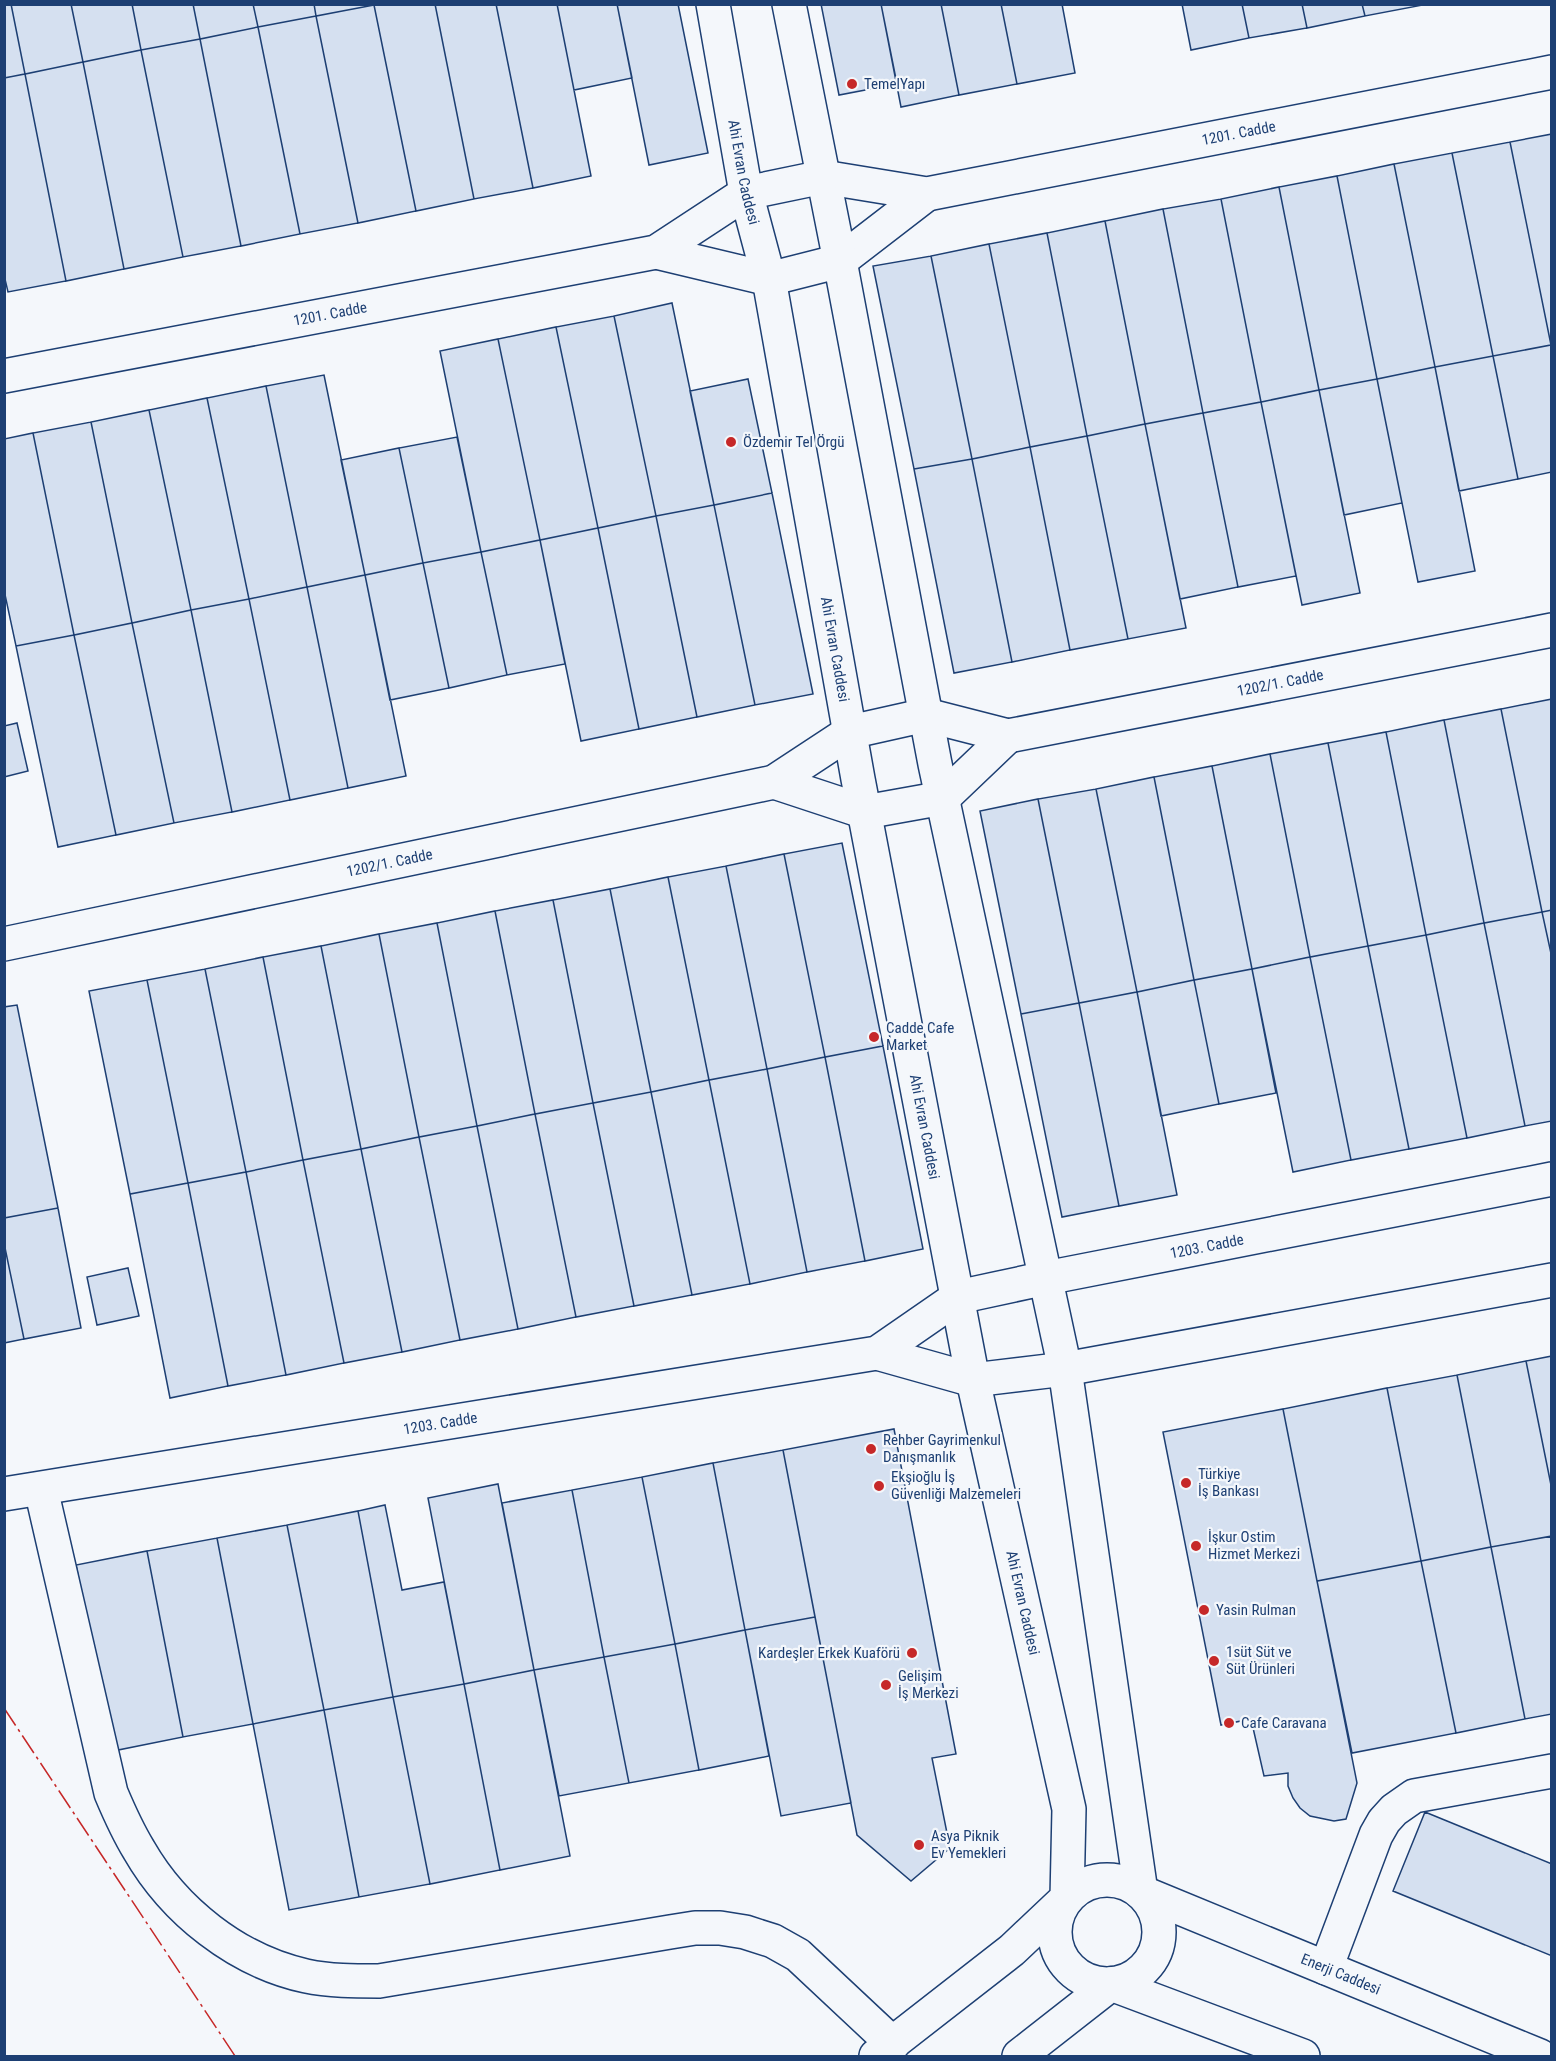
<svg xmlns="http://www.w3.org/2000/svg" width="1556" height="2061" font-family="'Roboto Condensed',sans-serif">
  <style>
    .building { fill: #d5e0f0; stroke: #1d3f73; stroke-width: 1.5 }
    .lines { fill: none; stroke-linecap: round; stroke-linejoin: round }
    .minor-casing { stroke: #1d3f73; stroke-width: 36 }
    .major-casing { stroke: #1d3f73; stroke-width: 36 }
    .minor { stroke: #f4f7fb; stroke-width: 33 }
    .major { stroke: #f4f7fb; stroke-width: 33 }
    .power { stroke: #c62828; stroke-width: 1.5; stroke-dasharray: 21 4.5 3 4.5; stroke-linecap: butt }
    .poi-dot { fill: #c62828; stroke: #f4f7fb; stroke-width: 2 }
    .labels { text-anchor: middle; stroke-width: 4.5; stroke-linejoin: round; paint-order: stroke }
    .poi-label { font-size: 15px; fill: #1d3f73; stroke: #f4f7fb; text-anchor: start }
    .street-label { font-size: 15px; fill: #1d3f73; stroke: #f4f7fb }
  </style>
  <rect width="100%" height="100%" fill="#f4f7fb"/>
  <path class="building" d="M4,4H11L25,74L4,78Z
    M11,4H71L83,62L25,74Z
    M71,4H132L141,50L83,62Z
    M132,4H193L200,39L141,50Z
    M193,4H253L258,27L200,39Z
    M253,4H314L316,16L258,27Z
    M314,4H374V5L316,16Z
    M435,4H496L533,188L474,199Z
    M435,4L474,199L416,211L374,5Z
    M496,4H557L591,176L533,188Z
    M557,4H617L632,78L574,90Z
    M617,4H678L708,153L649,165Z
    M821,4H881L897,84L839,95Z
    M881,4H941L959,95L901,107Z
    M941,4H1001L1017,84L959,95Z
    M1001,4H1062L1075,73L1017,84Z
    M1182,4H1242L1249,38L1191,50Z
    M1242,4H1302L1307,28L1249,38Z
    M1302,4H1362L1365,16L1307,28Z
    M1362,4H1423V5L1365,16Z
    M374,5L416,211L358,223L316,16Z
    M316,16L358,223L300,234L258,27Z
    M258,27L300,234L241,246L200,39Z
    M200,39L241,246L183,257L141,50Z
    M141,50L183,257L124,269L83,62Z
    M83,62L124,269L66,281L25,74Z
    M25,74L66,281L8,292L4,275V78Z
    M1552,134V345H1551L1510,142Z
    M1510,142L1551,345L1493,356L1452,153Z
    M1452,153L1493,356L1435,367L1394,164Z
    M1394,164L1435,367L1377,379L1337,176Z
    M1337,176L1377,379L1319,390L1279,187Z
    M1279,187L1319,390L1261,402L1221,199Z
    M1221,199L1261,402L1203,413L1163,209Z
    M1163,209L1203,413L1145,424L1105,221Z
    M1105,221L1145,424L1087,436L1047,233Z
    M1047,233L1087,436L1030,447L989,244Z
    M989,244L1030,447L972,459L931,256Z
    M931,256L972,459L914,469L873,266Z
    M672,303L714,505L656,516L614,316Z
    M614,316L656,516L598,528L556,327Z
    M556,327L598,528L540,540L498,339Z
    M498,339L540,540L481,552L440,351Z
    M1551,345L1552,472L1518,479L1493,356Z
    M1493,356L1518,479L1459,491L1435,367Z
    M1435,367L1475,571L1418,582L1377,379Z
    M324,375L365,575L307,587L266,386Z
    M748,379L772,493L714,505L690,391Z
    M1377,379L1402,503L1344,515L1319,390Z
    M266,386L307,587L249,599L207,398Z
    M1319,390L1360,593L1302,605L1261,402Z
    M207,398L249,599L191,610L149,410Z
    M1261,402L1296,576L1238,587L1203,413Z
    M149,410L191,610L132,623L91,422Z
    M1203,413L1238,587L1180,599L1145,424Z
    M91,422L132,623L74,635L33,433Z
    M1145,424L1186,628L1128,639L1087,436Z
    M33,433L74,635L16,646L4,590V439Z
    M1087,436L1128,639L1070,650L1030,447Z
    M457,437L481,552L423,563L399,448Z
    M1030,447L1070,650L1012,662L972,459Z
    M399,448L423,563L365,575L341,460Z
    M972,459L1012,662L954,673L914,469Z
    M772,493L813,694L755,705L714,505Z
    M714,505L755,705L697,717L656,516Z
    M656,516L697,717L639,729L598,528Z
    M598,528L639,729L581,741L540,540Z
    M540,540L565,664L507,675L481,552Z
    M481,552L507,675L449,688L423,563Z
    M423,563L449,688L390,700L365,575Z
    M365,575L406,776L348,788L307,587Z
    M307,587L348,788L290,800L249,599Z
    M249,599L290,800L232,812L191,610Z
    M191,610L232,812L174,823L132,623Z
    M132,623L174,823L116,835L74,635Z
    M74,635L116,835L58,847L16,646Z
    M1552,699V910L1542,912L1501,709Z
    M1501,709L1542,912L1484,923L1444,720Z
    M1444,720L1484,923L1426,935L1386,732Z
    M17,723L28,771L4,777V726Z
    M1386,732L1426,935L1368,946L1328,743Z
    M1328,743L1368,946L1310,957L1270,754Z
    M1270,754L1310,957L1252,969L1212,766Z
    M1212,766L1252,969L1194,980L1154,777Z
    M1154,777L1194,980L1137,992L1096,789Z
    M1096,789L1137,992L1079,1003L1038,799Z
    M1038,799L1079,1003L1021,1014L980,811Z
    M842,843L883,1046L825,1057L784,854Z
    M784,854L825,1057L767,1069L726,866Z
    M726,866L767,1069L709,1080L668,877Z
    M668,877L709,1080L651,1092L610,889Z
    M610,889L651,1092L593,1103L553,900Z
    M553,900L593,1103L535,1114L495,911Z
    M1552,910V958L1542,912Z
    M495,911L535,1114L477,1126L437,923Z
    M1542,912L1552,958V1121L1525,1126L1484,923Z
    M437,923L477,1126L419,1137L379,934Z
    M1484,923L1525,1126L1467,1138L1426,935Z
    M379,934L419,1137L361,1149L321,946Z
    M1426,935L1467,1138L1409,1149L1368,946Z
    M321,946L361,1149L303,1160L263,957Z
    M1368,946L1409,1149L1351,1160L1310,957Z
    M263,957L303,1160L246,1172L205,969Z
    M1310,957L1351,1160L1293,1172L1252,969Z
    M205,969L246,1172L188,1183L147,980Z
    M1252,969L1276,1093L1219,1104L1194,980Z
    M147,980L188,1183L130,1194L89,991Z
    M1194,980L1219,1104L1161,1116L1137,992Z
    M1137,992L1177,1195L1119,1206L1079,1003Z
    M1079,1003L1119,1206L1062,1217L1021,1014Z
    M17,1005L58,1208L4,1218V1007Z
    M883,1046L923,1249L865,1261L825,1057Z
    M825,1057L865,1261L807,1272L767,1069Z
    M767,1069L807,1272L750,1284L709,1080Z
    M709,1080L750,1284L692,1295L651,1092Z
    M651,1092L692,1295L634,1306L593,1103Z
    M593,1103L634,1306L576,1317L535,1114Z
    M535,1114L576,1317L518,1329L477,1126Z
    M477,1126L518,1329L460,1340L419,1137Z
    M419,1137L460,1340L402,1352L361,1149Z
    M361,1149L402,1352L344,1363L303,1160Z
    M303,1160L344,1363L286,1375L246,1172Z
    M246,1172L286,1375L228,1386L188,1183Z
    M188,1183L228,1386L170,1398L130,1194Z
    M58,1208L81,1328L24,1339L4,1243V1218Z
    M4,1243L24,1339L4,1343Z
    M128,1268L139,1316L97,1325L87,1277Z
    M1552,1356V1490L1526,1361Z
    M1526,1361L1552,1490V1536L1491,1547L1457,1375Z
    M1457,1375L1491,1547L1421,1561L1387,1388Z
    M1387,1388L1421,1561L1317,1581L1283,1409Z
    M1283,1409L1357,1783L1346,1819L1334,1821L1310,1816L1300,1808L1293,1798L1288,1786V1773L1264,1776L1251,1719L1221,1725L1163,1432Z
    M894,1429L956,1754L932,1758L950,1848L911,1881L857,1835L783,1450Z
    M783,1450L815,1617L745,1630L713,1463Z
    M713,1463L745,1630L675,1644L642,1477Z
    M642,1477L675,1644L604,1657L572,1490Z
    M498,1484L534,1670L464,1684L428,1498Z
    M572,1490L604,1657L534,1670L502,1503Z
    M385,1505L402,1590L444,1582L464,1684L393,1697L358,1511Z
    M358,1511L393,1697L324,1710L287,1525Z
    M287,1525L324,1710L253,1724L217,1538Z
    M1552,1536V1714L1525,1719L1491,1547Z
    M217,1538L253,1724L183,1737L147,1551Z
    M1491,1547L1525,1719L1456,1733L1421,1561Z
    M147,1551L183,1737L113,1751L76,1565Z
    M1421,1561L1456,1733L1352,1753L1317,1581Z
    M815,1617L851,1803L781,1816L745,1630Z
    M745,1630L769,1756L699,1770L675,1644Z
    M675,1644L699,1770L629,1783L604,1657Z
    M604,1657L629,1783L559,1796L534,1670Z
    M534,1670L570,1856L500,1870L464,1684Z
    M464,1684L500,1870L430,1884L393,1697Z
    M393,1697L430,1884L359,1897L324,1710Z
    M324,1710L359,1897L289,1910L253,1724Z
    M1425,1812L1552,1864V1956L1393,1891Z"/>
  <g class="lines">
    <defs>
      <g id="minor">
        <path id="s1" d="M823,177L927,194L1552,72"/>
        <path d="M656,252L769,279"/>
        <path d="M840,261L927,194"/>
        <path id="s2" d="M4,376L656,252L746,193"/>
        <path id="s3" d="M926,715L1008,736L1552,630"/>
        <path d="M774,782L865,812"/>
        <path d="M943,798L1008,736"/>
        <path id="s4" d="M4,944L774,782L850,732"/>
        <path d="M877,1353L973,1380"/>
        <path d="M41,1489L111,1793C119,1812 128,1832 139,1850C174,1911 237,1961 306,1976C330,1981 354,1981 379,1981L670,1932L695,1928H720L745,1932L773,1941L798,1955L893,2044"/>
        <path id="s5" d="M4,1494L877,1353L958,1297"/>
        <path d="M1326,1968L1376,1835L1384,1821L1394,1810L1414,1796L1552,1771"/>
      </g>
      <g id="major">
        <path id="s6" d="M713,4L746,193L769,279L858,779L973,1380L1069,1809L1067,1898L1012,1950L876,2056"/>
        <path d="M789,4L840,261L935,764L1065,1369L1141,1892"/>
        <path d="M746,193L823,177"/>
        <path d="M769,279L840,261"/>
        <path d="M850,732L926,715"/>
        <path d="M865,812L943,798"/>
        <path id="s7" d="M958,1297L1046,1278L1552,1179"/>
        <path d="M973,1380L1065,1369L1552,1280"/>
        <circle cx="1107" cy="1932" r="52"/>
        <path id="s8" d="M1141,1892L1540,2056"/>
        <path d="M1019,2056L1111,1984L1303,2056"/>
      </g>
    </defs>
    <use href="#minor" class="minor-casing"/>
    <use href="#major" class="major-casing"/>
    <use href="#minor" class="minor"/>
    <use href="#major" class="major"/>
    <path class="power" d="M4,1708L235,2056"/>
  </g>
  <g class="poi-dot">
    <circle cx="852" cy="84" r="6"/>
    <circle cx="731" cy="442" r="6"/>
    <circle cx="874" cy="1037" r="6"/>
    <circle cx="871" cy="1449" r="6"/>
    <circle cx="1186" cy="1483" r="6"/>
    <circle cx="879" cy="1486" r="6"/>
    <circle cx="1196" cy="1546" r="6"/>
    <circle cx="1204" cy="1610" r="6"/>
    <circle cx="912" cy="1653" r="6"/>
    <circle cx="1214" cy="1661" r="6"/>
    <circle cx="886" cy="1685" r="6"/>
    <circle cx="1229" cy="1723" r="6"/>
    <circle cx="919" cy="1845" r="6"/>
  </g>
  <g class="labels">
    <g class="poi-label">
      <text x="864" y="89">TemelYapı</text>
      <text x="743" y="447">Özdemir Tel Örgü</text>
      <text x="886" y="1033">Cadde Cafe<tspan x="886" dy="17">Market</tspan></text>
      <text x="883" y="1445">Rehber Gayrimenkul<tspan x="883" dy="17">Danışmanlık</tspan></text>
      <text x="1198" y="1479">Türkiye<tspan x="1198" dy="17">İş Bankası</tspan></text>
      <text x="891" y="1482">Ekşioğlu İş<tspan x="891" dy="17">Güvenliği Malzemeleri</tspan></text>
      <text x="1208" y="1542">İşkur Ostim<tspan x="1208" dy="17">Hizmet Merkezi</tspan></text>
      <text x="1216" y="1615">Yasin Rulman</text>
      <text x="1226" y="1657">1süt Süt ve<tspan x="1226" dy="17">Süt Ürünleri</tspan></text>
      <text x="900" y="1658" text-anchor="end">Kardeşler Erkek Kuaförü</text>
      <text x="898" y="1681">Gelişim<tspan x="898" dy="17">İş Merkezi</tspan></text>
      <text x="1241" y="1728">Cafe Caravana</text>
      <text x="931" y="1841">Asya Piknik<tspan x="931" dy="17">Ev Yemekleri</tspan></text>
    </g>
    <g class="street-label">
      <text dy="5" stroke="none"><textPath href="#s1" startOffset="423">1201. Cadde</textPath></text>
      <text dy="5" stroke="none"><textPath href="#s6" startOffset="171">Ahi Evran Caddesi</textPath></text>
      <text dy="5" stroke="none"><textPath href="#s2" startOffset="332">1201. Cadde</textPath></text>
      <text dy="5" stroke="none"><textPath href="#s6" startOffset="657">Ahi Evran Caddesi</textPath></text>
      <text dy="5" stroke="none"><textPath href="#s3" startOffset="362">1202/1. Cadde</textPath></text>
      <text dy="5" stroke="none"><textPath href="#s4" startOffset="394">1202/1. Cadde</textPath></text>
      <text dy="5" stroke="none"><textPath href="#s6" startOffset="1143">Ahi Evran Caddesi</textPath></text>
      <text dy="5" stroke="none"><textPath href="#s7" startOffset="254">1203. Cadde</textPath></text>
      <text dy="5" stroke="none"><textPath href="#s5" startOffset="442">1203. Cadde</textPath></text>
      <text dy="5" stroke="none"><textPath href="#s6" startOffset="1629">Ahi Evran Caddesi</textPath></text>
      <text dy="5" stroke="none"><textPath href="#s8" startOffset="216">Enerji Caddesi</textPath></text>
    </g>
  </g>
  <rect width="1556" height="2061" fill="none" stroke="#1d3f73" stroke-width="12"/>
</svg>
